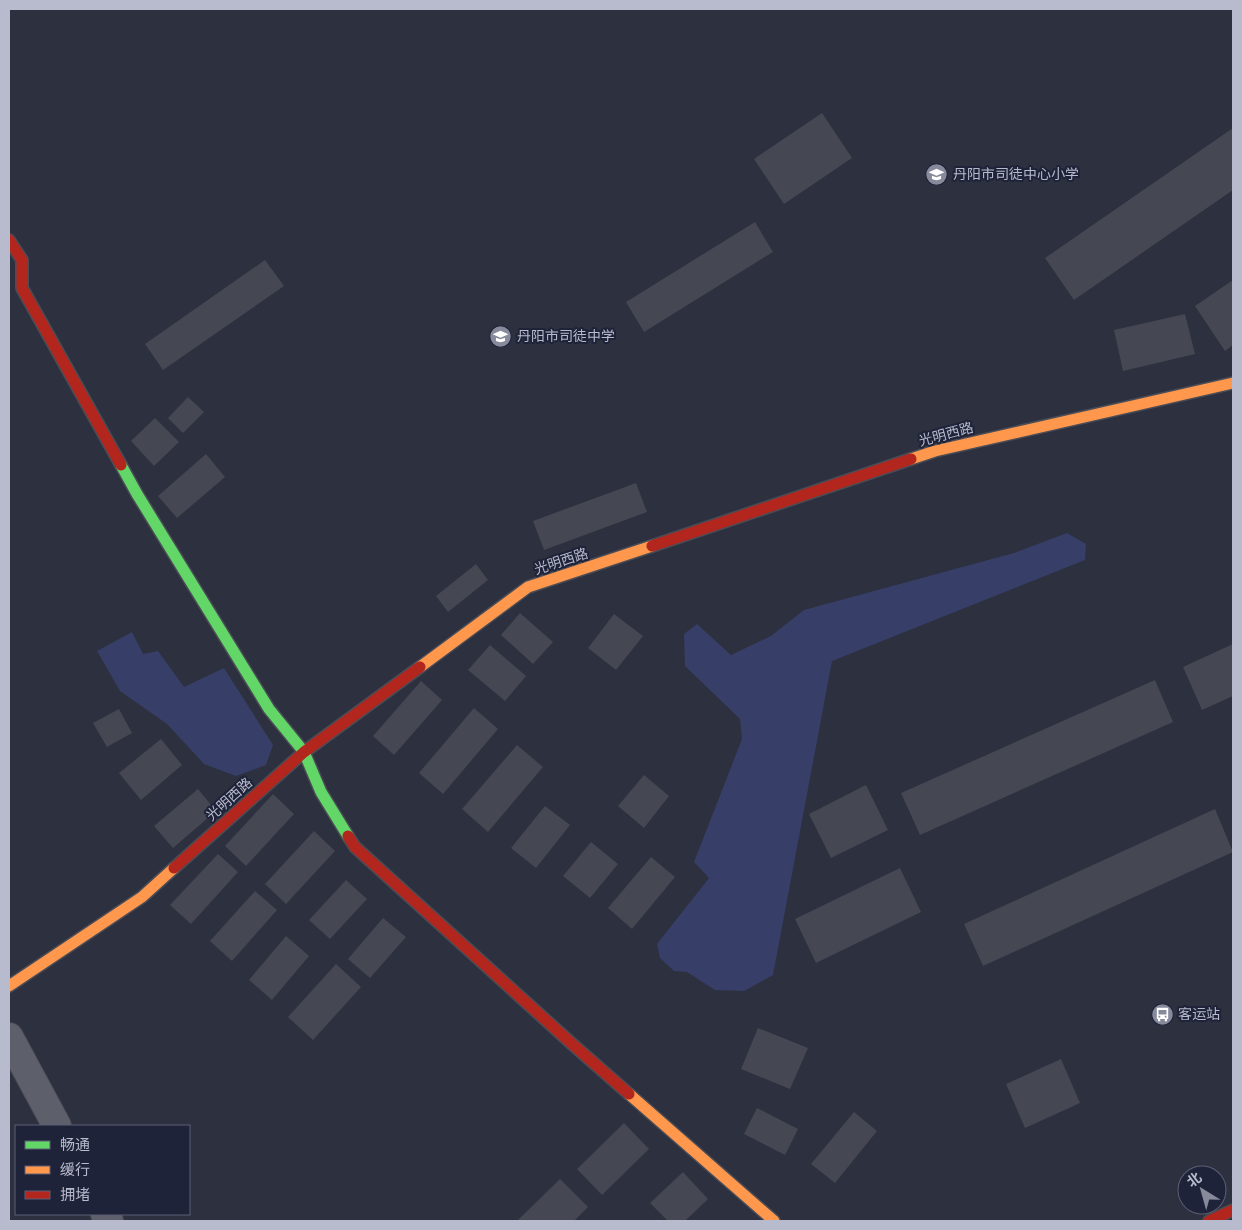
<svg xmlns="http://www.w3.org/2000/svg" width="1242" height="1230" font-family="Lato,'Noto Sans SC',sans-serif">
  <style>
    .water { fill: #373f68 }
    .building { fill: #454753 }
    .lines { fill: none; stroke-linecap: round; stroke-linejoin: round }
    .street-casing { stroke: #4a4c56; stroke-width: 30 }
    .fast-casing { stroke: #4a4c56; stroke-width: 14 }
    .slow-casing { stroke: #4a4c56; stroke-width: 14 }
    .jam-casing { stroke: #4a4c56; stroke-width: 14 }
    .street { stroke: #5d5f6b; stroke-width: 28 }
    .fast { stroke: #63d668; stroke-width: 11 }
    .slow { stroke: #ff974d; stroke-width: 11 }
    .jam { stroke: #b3261e; stroke-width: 11 }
    .labels { text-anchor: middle; stroke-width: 4; stroke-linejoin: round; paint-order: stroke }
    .poi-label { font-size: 14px; fill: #b8bacd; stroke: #1f2339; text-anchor: start }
    .street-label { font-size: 14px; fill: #b8bacd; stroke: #1f2339 }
  </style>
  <rect width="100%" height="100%" fill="#2d303e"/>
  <path class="water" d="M1067,533L1086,544L1085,560L832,661L773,975L744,991L715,990L687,972L674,971L660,958L657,944L709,878L694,862L742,739L740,719L685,666L684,634L697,624L731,655L771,636L804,610L1014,553Z
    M132,632L143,654L158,651L184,687L224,668L273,745L266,765L236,776L204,764L167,724L120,691L97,651Z"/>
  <path class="building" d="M822,113L852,158L784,204L754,159Z
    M1233,128V190L1074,300L1045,258Z
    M755,222L773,252L644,332L626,302Z
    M265,260L284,286L163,370L145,344Z
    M1233,280V345L1225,351L1195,306Z
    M1185,314L1195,354L1123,371L1114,330Z
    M188,397L204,412L183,433L168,418Z
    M155,418L179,442L154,466L131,441Z
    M206,454L225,477L177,518L158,496Z
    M636,483L647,512L544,550L533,521Z
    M476,564L488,580L448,612L436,596Z
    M520,613L553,642L533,664L501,635Z
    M614,614L643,636L616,670L588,648Z
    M1233,644V696L1202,710L1183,667Z
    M490,645L526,676L505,701L468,670Z
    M1155,680L1173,722L920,835L901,793Z
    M421,681L442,700L394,755L373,736Z
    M474,708L498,729L443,794L419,773Z
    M119,709L132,733L107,747L93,723Z
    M161,739L182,765L141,800L119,773Z
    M517,745L543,767L488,832L462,809Z
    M644,775L669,796L644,828L618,806Z
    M866,785L888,830L831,858L809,814Z
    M198,789L216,811L173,848L154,826Z
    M273,794L294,814L246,866L225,846Z
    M545,806L570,825L536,868L511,848Z
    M1215,809L1233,852L983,966L964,924Z
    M314,831L335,851L286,904L265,884Z
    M591,842L618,864L590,898L563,876Z
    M218,854L238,872L191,924L170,905Z
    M651,857L675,877L632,929L608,908Z
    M900,868L921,912L816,963L795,919Z
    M346,880L367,899L330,939L309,920Z
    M255,891L277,910L232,961L210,941Z
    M383,918L406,937L370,978L348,959Z
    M286,936L309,956L272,1000L249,980Z
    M336,964L361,987L313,1040L288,1017Z
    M758,1028L808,1048L790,1089L741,1069Z
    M1061,1059L1080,1103L1025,1128L1006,1084Z
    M757,1108L798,1129L785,1155L744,1134Z
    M854,1112L877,1131L835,1183L811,1164Z
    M624,1123L649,1149L602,1195L577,1169Z
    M683,1172L708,1199L685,1221H668L650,1203Z
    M560,1179L588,1207L574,1221H519L518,1220Z"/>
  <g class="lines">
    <defs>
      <path id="street" d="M9,1037L57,1126
        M105,1214L109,1221"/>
      <path id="fast" d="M121,465L137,494L269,709L304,752L321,792L348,836"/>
      <path id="slow" d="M911,459L935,451L1233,383
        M420,667L528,587L652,546
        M9,986L142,897L174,868
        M629,1094L774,1221"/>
      <path id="jam" d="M9,240L22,260V288L121,465
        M652,546L911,459
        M348,836L355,847L571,1043L629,1094
        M174,868L304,752L420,667
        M1209,1221L1233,1210"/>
    </defs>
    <use href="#street" class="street-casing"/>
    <use href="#fast" class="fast-casing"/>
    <use href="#slow" class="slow-casing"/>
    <use href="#jam" class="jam-casing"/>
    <use href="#street" class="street"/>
    <use href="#fast" class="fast"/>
    <use href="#slow" class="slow"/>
    <use href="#jam" class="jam"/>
  </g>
  <defs>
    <symbol id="school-disc" viewBox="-11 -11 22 22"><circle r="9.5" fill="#878a9b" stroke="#1f2339"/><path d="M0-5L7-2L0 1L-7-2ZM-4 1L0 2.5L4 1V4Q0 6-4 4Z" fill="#fff"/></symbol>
    <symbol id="bus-disc" viewBox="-11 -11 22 22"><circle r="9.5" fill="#878a9b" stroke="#1f2339"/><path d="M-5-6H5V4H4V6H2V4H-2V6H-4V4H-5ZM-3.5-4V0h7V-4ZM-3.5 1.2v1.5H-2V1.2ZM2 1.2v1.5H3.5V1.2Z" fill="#fff"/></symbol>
  </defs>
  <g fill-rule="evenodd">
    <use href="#school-disc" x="924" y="162" width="25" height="25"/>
    <use href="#school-disc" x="488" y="324" width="25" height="25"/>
    <use href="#bus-disc" x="1150" y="1002" width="25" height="25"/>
  </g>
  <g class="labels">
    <g class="poi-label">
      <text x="953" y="179">丹阳市司徒中心小学</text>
      <text x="517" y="341">丹阳市司徒中学</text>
      <text x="1178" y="1019">客运站</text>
    </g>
    <g class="street-label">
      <text transform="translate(946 434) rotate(-15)" y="5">光明西路</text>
      <text transform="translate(561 561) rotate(-18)" y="5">光明西路</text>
      <text transform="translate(229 799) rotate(-42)" y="5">光明西路</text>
    </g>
  </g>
  <rect width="1242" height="1230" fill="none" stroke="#b8bacd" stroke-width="20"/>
  <rect x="15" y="1125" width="175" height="90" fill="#1f2339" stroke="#5c5f74"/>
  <rect x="25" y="1141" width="25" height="8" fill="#63d668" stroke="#5c5f74"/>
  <text x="60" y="1150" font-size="15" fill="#b8bacd">畅通</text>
  <rect x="25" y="1166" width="25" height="8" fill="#ff974d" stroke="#5c5f74"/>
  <text x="60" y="1175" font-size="15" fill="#b8bacd">缓行</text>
  <rect x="25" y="1191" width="25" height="8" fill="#b3261e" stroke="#5c5f74"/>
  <text x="60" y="1200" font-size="15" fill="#b8bacd">拥堵</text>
  <g transform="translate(1202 1190) rotate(323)"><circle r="24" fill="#1f2339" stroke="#5c5f74"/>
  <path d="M0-4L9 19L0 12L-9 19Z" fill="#878a9b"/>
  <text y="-8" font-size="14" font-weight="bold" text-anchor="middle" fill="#b8bacd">北</text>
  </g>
</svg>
